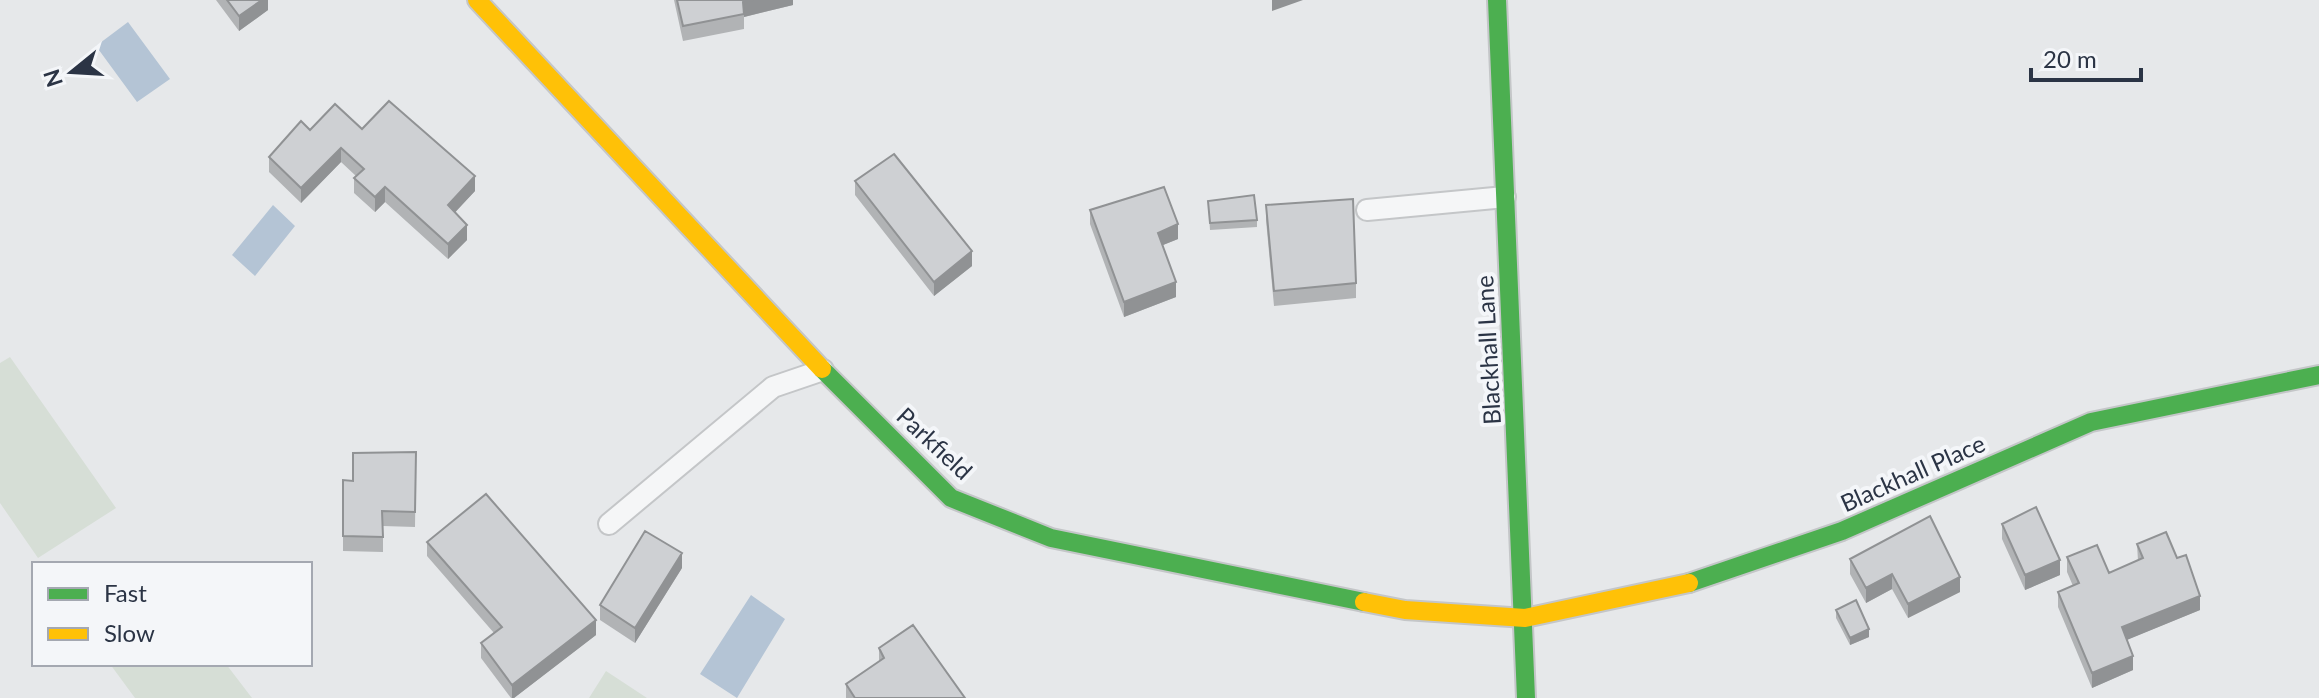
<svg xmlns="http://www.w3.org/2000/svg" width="2319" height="698" font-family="Lato,sans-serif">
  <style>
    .green { fill: #d6ded6 }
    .water { fill: #b4c4d5 }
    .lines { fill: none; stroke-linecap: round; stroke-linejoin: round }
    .lane-casing { stroke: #c4c6c8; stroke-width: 24 }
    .fast-casing { stroke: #c4c6c8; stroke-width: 22 }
    .slow-casing { stroke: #c4c6c8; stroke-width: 22 }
    .lane { stroke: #f5f6f7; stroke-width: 20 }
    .fast { stroke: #4caf50; stroke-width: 18 }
    .slow { stroke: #ffc107; stroke-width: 18 }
    .wall { fill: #b1b3b5 }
    .shaded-wall { fill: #909294 }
    .building { fill: #ced0d3; stroke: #909294; stroke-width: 2 }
    .labels { text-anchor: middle; stroke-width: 8; stroke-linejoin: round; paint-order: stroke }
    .street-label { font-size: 24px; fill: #2b3445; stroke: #f4f6f9 }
  </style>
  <rect width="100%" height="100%" fill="#e6e8ea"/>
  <path class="green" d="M10,357L116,508L38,558L0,503V363Z
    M110,664H226L252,698H135Z
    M606,671L647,698H589Z"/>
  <path class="water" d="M128,22L170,79L137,102L96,46Z
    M273,205L295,226L255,276L232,255Z
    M751,595L785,619L737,698L700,674Z"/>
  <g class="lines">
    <defs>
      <path id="lane" d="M1367,210L1505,197
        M609,524L773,387L823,370"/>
      <path id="fast" d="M1497,0L1526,698
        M822,369L951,498L1051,538L1364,602
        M1689,583L1842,531L2091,422L2319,375"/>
      <path id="slow" d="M477,0L822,369
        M1364,602L1405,610L1525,618L1689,583"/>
    </defs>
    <use href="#lane" class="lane-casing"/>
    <use href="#fast" class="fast-casing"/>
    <use href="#slow" class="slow-casing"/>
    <use href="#lane" class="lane"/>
    <use href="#fast" class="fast"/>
    <use href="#slow" class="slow"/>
  </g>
  <path class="wall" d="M216,0H268V10L239,31Z
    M674,0H793V5L744,17V29L683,41Z
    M362,129L475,191L455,212L467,240L448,259L385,202L375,212L354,193V178L356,176L341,162L301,203L269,172V157L310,130Z
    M855,181L972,266L934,296L855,195Z
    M1208,201L1257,220V227L1210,230Z
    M1266,205L1356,283V298L1274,306L1266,220Z
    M1090,210L1178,239L1163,245L1176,297L1124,317L1090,224Z
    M416,452L415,527L383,526V552L343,551V480L353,481Z
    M2002,524L2060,575L2025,590L2002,539Z
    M427,542L596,635L514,698H511L481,658V643L494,633L427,556Z
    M2137,544L2200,610L2126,640L2133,670L2092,688L2058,607V592L2073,586L2067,572V557L2109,573L2138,561Z
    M1850,559L1960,592L1908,618L1892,589L1866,603L1850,574Z
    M682,568L635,643L600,620V605Z
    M1836,610L1869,637L1850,645L1836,618Z
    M879,648L965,698H846V684L879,662Z"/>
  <path class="shaded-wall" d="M262,0H268V10L239,31V16Z
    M753,0H793V5L744,17L743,2Z
    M1272,0H1303L1272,11Z
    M341,148V162L301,203V188Z
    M475,176V191L448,220V205Z
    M385,187V202L375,212V197Z
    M1178,224V239L1158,247V233Z
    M467,225V240L448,259V244Z
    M972,251V266L934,296V282Z
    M1176,282V297L1124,317V302Z
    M682,553V568L635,643V628Z
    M2060,560V575L2025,590V575Z
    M1892,574V589L1866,603V588Z
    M1960,577V592L1908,618V604Z
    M2200,596V610L2122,642V627Z
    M596,620V635L514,698H512V685Z
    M1869,629V637L1850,645V638Z
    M2133,656V670L2092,688V673Z"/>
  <path class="building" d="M227,0H262L239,16Z
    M677,0H753L743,2L744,14L683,26Z
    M389,101L475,176L448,205L467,225L448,244L385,187L375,197L354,178L364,169L341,148L301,188L269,157L301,121L310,130L335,104L362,129Z
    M894,154L972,251L934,282L855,181Z
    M1164,187L1178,224L1158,233L1176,282L1124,302L1090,210Z
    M1254,195L1257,220L1210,223L1208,201Z
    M1353,199L1356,283L1274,291L1266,205Z
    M416,452L415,512L382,511L383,537L343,536V480L353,481V453Z
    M486,494L596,620L512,685L481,643L502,627L427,542Z
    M2036,507L2060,560L2025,575L2002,524Z
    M1930,516L1960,577L1908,604L1892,574L1866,588L1850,559Z
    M645,531L682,553L635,628L600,605Z
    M2166,532L2177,558L2186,555L2200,596L2122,627L2133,656L2092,673L2058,592L2079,583L2067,557L2097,545L2109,573L2143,558L2137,544Z
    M1856,600L1869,629L1850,638L1836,610Z
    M913,625L965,698H855L846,684L884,658L879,648Z"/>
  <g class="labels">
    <g class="street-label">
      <text transform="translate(1489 350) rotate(-93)" y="8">Blackhall Lane</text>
      <text transform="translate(934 444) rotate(43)" y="8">Parkfield</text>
      <text transform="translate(1913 474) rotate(-24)" y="8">Blackhall Place</text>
    </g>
  </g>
  <rect x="32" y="562" width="280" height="104" fill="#f4f6f9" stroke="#a4a8b1" stroke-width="2"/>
  <rect x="48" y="588" width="40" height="12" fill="#4caf50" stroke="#a4a8b1" stroke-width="2"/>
  <text x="104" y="602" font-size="24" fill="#2b3445">Fast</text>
  <rect x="48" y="628" width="40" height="12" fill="#ffc107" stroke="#a4a8b1" stroke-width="2"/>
  <text x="104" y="642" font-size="24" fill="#2b3445">Slow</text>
  <g transform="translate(72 72) rotate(252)" stroke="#f4f6f9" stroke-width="6" paint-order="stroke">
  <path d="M0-6L14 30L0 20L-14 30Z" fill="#2b3445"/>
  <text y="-12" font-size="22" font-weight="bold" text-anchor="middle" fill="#2b3445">N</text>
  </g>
  <path d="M2031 68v12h110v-12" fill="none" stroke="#2b3445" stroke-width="4"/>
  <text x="2043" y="68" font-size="24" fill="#2b3445" stroke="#f4f6f9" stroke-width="6" paint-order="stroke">20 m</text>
</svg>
